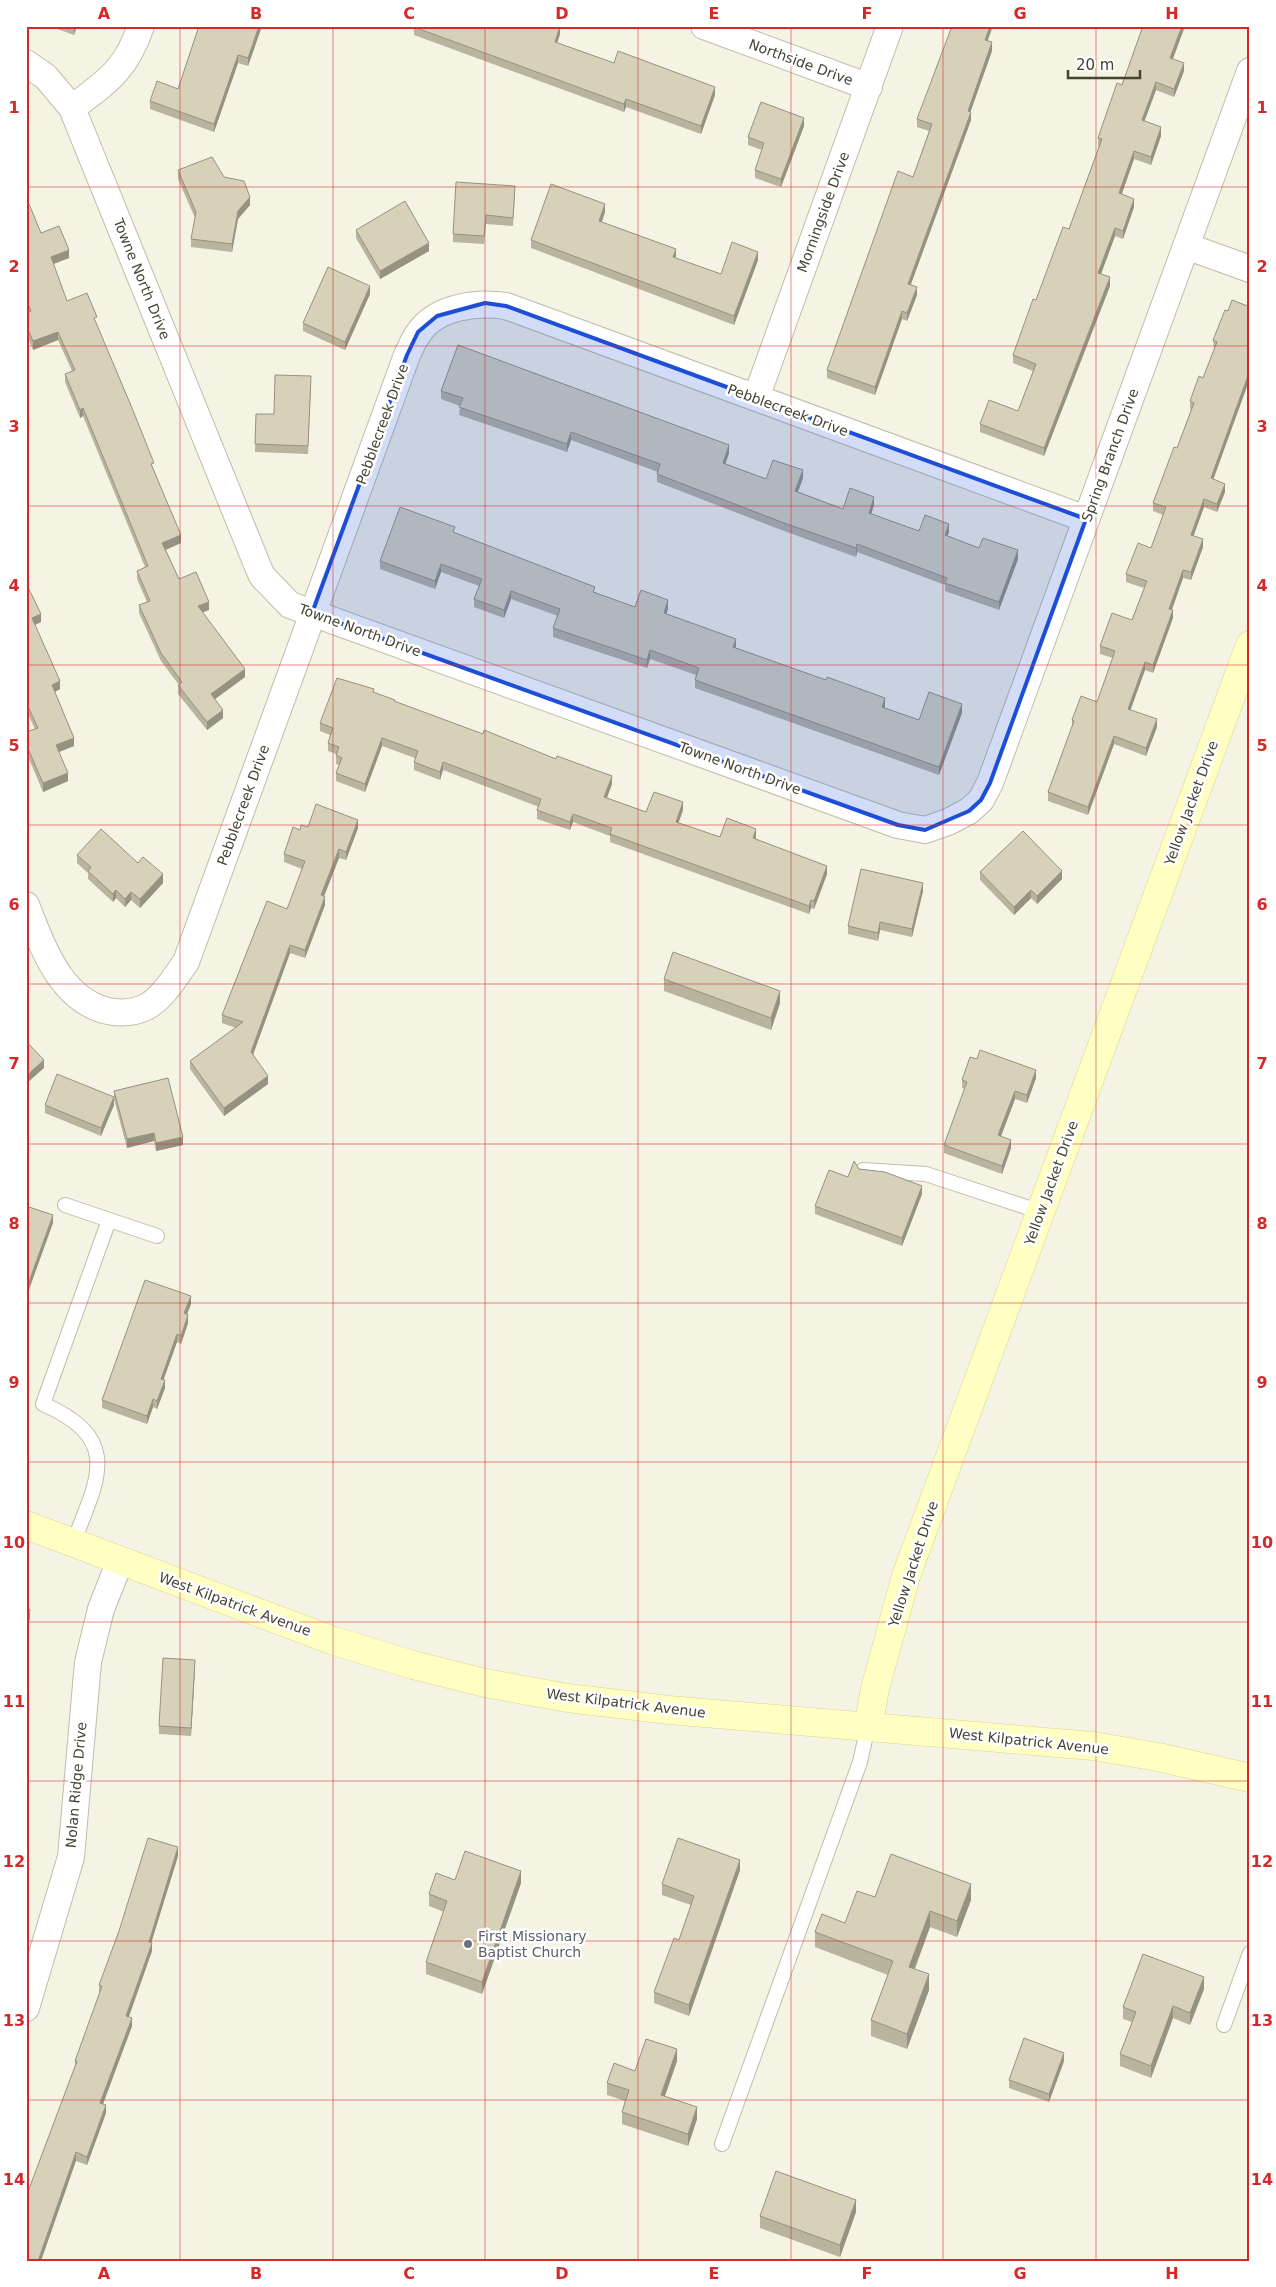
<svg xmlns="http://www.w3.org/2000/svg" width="1276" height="2287" font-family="'DejaVu Sans',sans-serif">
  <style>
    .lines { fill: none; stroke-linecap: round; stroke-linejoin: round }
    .lane-casing { stroke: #c0bda6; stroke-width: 16 }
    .street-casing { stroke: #c0bda6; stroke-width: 28 }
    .secondary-casing { stroke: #d7d590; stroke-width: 29 }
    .lane { stroke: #fff; stroke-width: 14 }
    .street { stroke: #fff; stroke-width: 26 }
    .secondary { stroke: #ffffc3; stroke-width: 28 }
    .wall { fill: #b8b49e }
    .shaded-wall { fill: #969281 }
    .building { fill: #d6d1b8; stroke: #969281 }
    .marked { fill: #1d4ed8; fill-opacity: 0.2; stroke: #1d4ed8; stroke-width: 4; stroke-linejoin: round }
    .grid { fill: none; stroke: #d62828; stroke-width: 1; stroke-opacity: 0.55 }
    .worship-dot { fill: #6b7280; stroke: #fff; stroke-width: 2 }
    .labels { text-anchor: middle; stroke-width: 5; stroke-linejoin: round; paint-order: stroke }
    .street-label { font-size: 14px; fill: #464333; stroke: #fff }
    .worship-label { font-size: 14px; fill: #5b616d; stroke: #fff; text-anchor: start }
    .neatline { fill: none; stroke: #d62828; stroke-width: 2 }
    .grid-label { font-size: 16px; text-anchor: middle; font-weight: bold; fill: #d62828 }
  </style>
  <rect width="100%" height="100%" fill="#f4f3e4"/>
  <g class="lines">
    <defs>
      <path id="lane" d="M863,1170L926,1174L1041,1212
        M65,1205L157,1236
        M73,1543C98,1479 123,1439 43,1404L109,1220
        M1224,2025L1250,1953
        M722,2144L860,1762L868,1726"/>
      <path id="street" d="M704,26L869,87
        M26,63L46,77L72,108L256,562L262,576L290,605L898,825L925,830L948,822L969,811L981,800L990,783L1250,71
        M72,108C108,81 126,70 141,26
        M1186,246L1250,269
        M756,398L890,26
        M26,905C43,947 61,1004 113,1012C123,1013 136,1012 146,1007C163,998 175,977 186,962L407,355C411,348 413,340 418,334C436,306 477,302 506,306L1086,519
        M26,2008L71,1857L88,1662L101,1609L120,1561"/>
      <path id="secondary" d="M26,1525L334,1641L413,1665L485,1683L568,1698L669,1710L1093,1746L1158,1757L1250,1778
        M868,1726L875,1689L906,1576L1250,645"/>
    </defs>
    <use href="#lane" class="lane-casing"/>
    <use href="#street" class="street-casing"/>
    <use href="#secondary" class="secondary-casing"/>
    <use href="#lane" class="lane"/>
    <use href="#street" class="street"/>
    <use href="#secondary" class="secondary"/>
  </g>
  <path class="wall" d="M49,26H77L74,35Z
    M199,26H262L248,66L238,63L214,132L150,109V101L178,89Z
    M407,26H560V34L557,43L614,63L715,95L701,134L626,107L624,112L414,35V29Z
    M1143,26H1185L1173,59L1184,71L1174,97L1156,90L1144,121L1161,136L1151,165L1134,159L1122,194L1134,207L1123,239L1115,236L1101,274L1110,286L1044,456L980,432V424L1018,411L1033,371L1013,363V355L1036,300L1069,229L1099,147L1098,146V138L1122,85Z
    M988,41L992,51L970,112L971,120L911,284L917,295L907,321L902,319L875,395L827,378V370L913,177L929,131L917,127V119Z
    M804,126L781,187L755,178V170L762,150L748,145V137Z
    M178,170L224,177L250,205L238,219L232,252L191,247V239L195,218L178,179Z
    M515,194L513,226L486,224L484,244L453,242V234Z
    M26,205L41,233L69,258L53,264L67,301L97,325L154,470L181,543L166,550L179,579L209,610L202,612L245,677L215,699L223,718L207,730L178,694V685H179L161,661L139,613V605L147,602L137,579V571L145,567L83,416L80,418L65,382V374L72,371L58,340L33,350L26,333V313L29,312L26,306Z
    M605,212L602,222L675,258L721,274L758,260L734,325L531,248V240Z
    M356,230L429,251L380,279L356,238Z
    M370,294L345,350L303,331V323Z
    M1250,307V378L1213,479L1225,492L1217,512L1204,507L1193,536L1203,547L1191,580L1183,578L1172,610L1173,618L1153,673L1145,670L1130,710L1157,727L1146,756L1114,744L1088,815L1048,801V792L1072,727V720L1097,702L1113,658L1100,654V646L1132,620L1144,588L1126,582V574L1151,548L1163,515L1153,511V503L1177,448L1191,410L1190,409V401L1203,378L1214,349L1213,340L1228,311Z
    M311,384L308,454L255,452L256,414H274Z
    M441,391L729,453L725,464L766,479L803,478L798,492L843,509L874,505L871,514L919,531L949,532L947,536L979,548L1018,559L999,610L945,591V585L857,552L856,557L784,531L657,482V474L658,472L571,440L567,452L459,415L460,406L441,399Z
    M455,533L595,593L635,607L668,609L666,614L736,648L885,706L884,708L919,720L962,713L939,775L695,688V680L696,675L650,659L647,668L553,637V628L558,616L511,599L504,618L474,607V599L479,586L441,572L435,589L380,569V561Z
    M26,583L41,622L35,625L60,689L55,692L74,746L59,752L68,781L43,792L26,752V732L35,729L26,710Z
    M374,692L395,702L612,784L607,798L646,812L683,810L678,823L720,837H756V839L827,874L814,909L811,908L809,914L610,842V836L573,822L570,830L537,819V810L539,807L443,770L440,780L414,770V762L415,758L382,746L365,792L336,781V773L339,765L336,764V754L328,751V743L330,735L320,731V723Z
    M358,828L346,860L339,858L324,896L325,905L305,958L290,953L253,1055L268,1084L224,1116L190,1069V1061L236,1028L222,1023V1015L287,909L302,869L284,862V854L300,830Z
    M77,855L138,863L163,883L140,908L131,900L125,907L116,898L113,902L88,879V873L77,863Z
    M980,872L1062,879L1037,904L1031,898L1014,915L980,880Z
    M923,891L912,937L880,930L878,941L848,934V926Z
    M664,979L780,1003L771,1030L664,991Z
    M1036,1078L1027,1103L1015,1099L1001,1136L1011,1148L1002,1174L944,1153V1145L965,1089L962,1088V1080Z
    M114,1091L183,1145L156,1151L154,1141L127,1148L114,1099Z
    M45,1105H114L101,1136L45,1113Z
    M859,1169L922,1194L902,1246L815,1214V1206Z
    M191,1304L187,1314L188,1323L181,1344L177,1342L163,1380L165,1388L157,1409L153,1407L147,1424L102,1408V1400Z
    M195,1668L191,1736L159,1734V1726Z
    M178,1856L151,1943L152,1951L129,2017L132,2026L103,2104L106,2113L87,2165L76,2161L75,2061L100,1993H99V1985Z
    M740,1870L689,2016L654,2003V1992L679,1940L691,1905L662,1895V1884Z
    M455,1880L521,1883L482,1994L426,1974V1962L444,1912L429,1906V1894Z
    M875,1897L971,1900L957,1937L930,1927L915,1969L929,1990L907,2049L871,2036V2020L888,1975L815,1947V1932L845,1923Z
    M1204,1989L1190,2025L1173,2018L1151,2078L1120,2066V2054L1132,2022L1123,2019V2007Z
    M677,2061L665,2096L697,2119L688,2146L622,2124V2112L625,2101L607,2095V2083L635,2071Z
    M1064,2061L1049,2102L1009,2088V2080Z
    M856,2212L840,2257L760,2228V2216Z"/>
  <path class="shaded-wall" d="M74,26H77L74,35Z
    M259,26H262L248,66V58Z
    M560,26V34L555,50V42Z
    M990,26H993L985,48V40Z
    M1182,26H1185L1170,66V58Z
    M992,42V51L968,119V111Z
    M238,55V63L214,132V124Z
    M1184,63V71L1174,97V89Z
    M1156,82V90L1142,128V120Z
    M715,87V95L701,134V126Z
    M626,99V107L624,112V104Z
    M971,112V120L908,292V284Z
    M804,118V126L781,187V179Z
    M1161,127V136L1151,165V157Z
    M1134,151V159L1119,201V193Z
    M250,197V205L238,219L232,252V244L238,211Z
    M1134,199V207L1123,239V231Z
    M605,204V212L599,229V221Z
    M1115,228V236L1098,282V273Z
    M429,243V251L380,279V271Z
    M676,249V257H673Z
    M69,250V258L51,265V257Z
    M758,252V260L734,325V316Z
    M1110,277V286L1044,456V448Z
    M370,286V294L345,350V342Z
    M917,287V295L907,321V313Z
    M902,311V319L875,395V387Z
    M58,332V340L33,350V341Z
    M1250,370V378L1211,486V478Z
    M83,408V416L80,418V410Z
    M571,432V440L567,452V444Z
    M729,445V453L723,471V463Z
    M803,470V478L795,499V491Z
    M1225,484V492L1217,512V504Z
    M874,497V505L869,521V513Z
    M1204,499V507L1191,543V535Z
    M949,524V532L945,543V535Z
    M181,535V543L162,551V543Z
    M1203,539V547L1191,580V572Z
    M857,544V552L856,557V548Z
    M1018,550V559L999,610V602Z
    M441,564V572L435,589V581Z
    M1183,570V578L1169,617V609Z
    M511,591V599L504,618V610Z
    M668,600V609L664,621V613Z
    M209,602V610L198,614V606Z
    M1173,610V618L1153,673V665Z
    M41,614V622L32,626V618Z
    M736,639V647L733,655V647Z
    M650,650V659L647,668V660Z
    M1145,662V670L1128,717V709Z
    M245,669V677L211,702V694Z
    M60,681V689L52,693V685Z
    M885,698V706L882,715V707Z
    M962,704V713L939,775V767Z
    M223,710V718L207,730V722Z
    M1157,719V727L1146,756V748Z
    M1114,736V744L1088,815V807Z
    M74,738V746L56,753V745Z
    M382,738V746L365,792V784Z
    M443,762V770L440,780V772Z
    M68,773V781L43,792V783Z
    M612,776V784L604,805V797Z
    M683,802V810L676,830V822Z
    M573,814V822L570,830V822Z
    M358,820V828L346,860V852Z
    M756,829V837L753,846V838Z
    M339,849V858L321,904V895Z
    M827,866V874L814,909V901Z
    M1062,871V879L1037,904V896Z
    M163,874V883L140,908V899Z
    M923,883V891L912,937V929Z
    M116,890V898L113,902V894Z
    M1031,890V898L1014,915V907Z
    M131,892V900L125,907V899Z
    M325,897V905L305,958V950Z
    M811,900V908L809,914V906Z
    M880,922V930L878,941V933Z
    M290,945V953L251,1060V1052Z
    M780,991V1003L771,1030V1018Z
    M44,1060V1068L26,1084V1076Z
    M1036,1070V1078L1027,1103V1095Z
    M268,1076V1084L224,1116V1108Z
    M1015,1091V1099L998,1144V1135Z
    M114,1097V1105L101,1136V1128Z
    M154,1133V1141L127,1148V1139Z
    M183,1137V1145L156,1151V1143Z
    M1011,1140V1148L1002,1174V1166Z
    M922,1186V1194L902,1246V1238Z
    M53,1215V1223L26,1298V1290Z
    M191,1296V1304L184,1322V1313Z
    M188,1315V1323L181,1344V1336Z
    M177,1334V1342L161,1387V1379Z
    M165,1380V1388L157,1409V1401Z
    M153,1399V1407L147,1424V1416Z
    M30,1609V1617L26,1642V1634Z
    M195,1660V1668L191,1736V1728Z
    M178,1847V1856L149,1950V1942Z
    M740,1860V1870L689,2016V2005Z
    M521,1871V1883L482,1994V1982Z
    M971,1884V1900L957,1937V1921Z
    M930,1911V1927L909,1983V1967Z
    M152,1943V1951L126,2024V2016Z
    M929,1974V1990L907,2049V2034Z
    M1204,1977V1989L1190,2025V2013Z
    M1173,2006V2018L1151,2078V2066Z
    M132,2018V2026L100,2112V2103Z
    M677,2049V2061L661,2107V2095Z
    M1064,2053V2061L1049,2102V2094Z
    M106,2105V2113L87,2165V2157Z
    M697,2107V2119L688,2146V2134Z
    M76,2152V2161L41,2261H38Z
    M856,2200V2212L840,2257V2245Z"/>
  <path class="building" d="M199,26H259L248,58L238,55L214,124L150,101L157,81L178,89Z
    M414,26H560L555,42L614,63L618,51L715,87L701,126L626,99L624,104L414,27Z
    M952,26H990L985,40L992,42L968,111L971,112L908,284L917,287L907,313L902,311L875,387L827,370L898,171L913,177L932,124L917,119Z
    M1143,26H1182L1170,58L1184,63L1174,89L1156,82L1142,120L1161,127L1151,157L1134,151L1119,193L1134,199L1123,231L1115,228L1098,273L1110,277L1044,448L980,424L989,400L1018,411L1036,364L1013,355L1033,299L1036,300L1063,227L1069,229L1102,139L1098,138L1117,83L1122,85Z
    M761,102L804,118L781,179L755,170L764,143L748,137Z
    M212,157L224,177L244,181L250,197L238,211L232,244L191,239L196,212L178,170Z
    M456,182L515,186L513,218L486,215L484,236L453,234Z
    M551,184L605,204L599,221L676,249L673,257L721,274L732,242L758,252L734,316L531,240Z
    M405,201L429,243L380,271L356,230Z
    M29,204L41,233L59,226L69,250L51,257L67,301L87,293L97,317L94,318L132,408L154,463L151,464L181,535L162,543L179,579L196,572L209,602L198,606L245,669L211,694L223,710L207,722L178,685L182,682L161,653L139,605L150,601L137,571L148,566L83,408L80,410L65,374L75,370L58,332L33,341L26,325V313L31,311L26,298V205Z
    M328,267L370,286L345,342L303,323Z
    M1232,300L1250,307V370L1211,478L1225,484L1217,504L1204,499L1191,535L1203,539L1191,572L1183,570L1169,609L1173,610L1153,665L1145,662L1128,709L1157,719L1146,748L1114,736L1088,807L1048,792L1074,721L1072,720L1081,696L1097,702L1115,651L1100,646L1112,613L1132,620L1147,581L1126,574L1138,543L1151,548L1166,507L1153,503L1174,447L1177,448L1194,403L1190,401L1199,376L1203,378L1217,342L1213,340L1225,310L1228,311Z
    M458,345L729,445L723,463L766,479L773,460L803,470L795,491L843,509L850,488L874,497L869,513L919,531L925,515L949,524L945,535L979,548L983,538L1018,550L999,602L945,583L947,578L857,544L856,548L784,523L657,474L660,464L571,432L567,444L459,407L463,398L441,391Z
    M275,375L311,376L308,446L255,444L256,414H274Z
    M400,507L455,527L453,532L595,587L593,592L635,607L641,590L668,600L664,613L736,639L733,647L826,680L827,677L885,698L882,707L919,720L929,692L962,704L939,767L695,680L699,668L650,650L647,660L553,628L560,609L511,591L504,610L474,599L482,579L441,564L435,581L380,561Z
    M26,583L41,614L32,618L60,681L52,685L74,738L56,745L68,773L43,783L26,744V732L38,728L26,702Z
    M337,678L374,689L373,692L395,700L394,701L483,734L484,730L556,759L557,756L612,776L604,797L646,812L654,792L683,802L676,822L720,837L727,818L756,829L753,838L827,866L814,901L811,900L809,906L610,834L612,828L573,814L570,822L537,810L541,799L443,762L440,772L414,762L418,751L382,738L365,784L336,773L342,758L336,755L339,747L328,743L333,728L320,723Z
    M316,804L358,820L346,852L339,849L321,895L325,897L305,950L290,945L251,1052L268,1076L224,1108L190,1061L243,1022L222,1015L267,901L287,909L305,861L284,854L293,827L300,830L301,825L308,827Z
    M101,829L138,863L143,857L163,874L140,899L131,892L125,899L116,890L113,894L88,871L91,867L77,855Z
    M1023,831L1062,871L1037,896L1031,890L1014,907L980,872Z
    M861,869L923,883L912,929L880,922L878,933L848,926Z
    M673,952L780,991L771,1018L664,979Z
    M26,1041L44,1060L26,1076Z
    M980,1050L1036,1070L1027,1095L1015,1091L998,1135L1011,1140L1002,1166L944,1145L967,1082L962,1080L970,1057L977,1059Z
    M57,1074L114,1097L101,1128L45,1105Z
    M168,1078L183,1137L156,1143L154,1133L127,1139L114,1091Z
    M854,1161L859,1169L885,1172L922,1186L902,1238L815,1206L829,1170L848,1177Z
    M26,1206L53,1215L26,1290Z
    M145,1280L191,1296L184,1313L188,1315L181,1336L177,1334L161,1379L165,1380L157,1401L153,1399L147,1416L102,1400Z
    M26,1609H30L26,1634Z
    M163,1658L195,1660L191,1728L159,1726Z
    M148,1838L178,1847L149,1942L152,1943L126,2016L132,2018L100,2103L106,2105L87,2157L76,2152L38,2261H26V2197L77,2061H75L102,1986L99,1985L119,1931Z
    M678,1838L740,1860L689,2005L654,1992L674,1938L679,1940L694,1896L662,1884Z
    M465,1851L521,1871L482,1982L426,1962L447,1901L429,1894L436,1873L455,1880Z
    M891,1854L971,1884L957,1921L930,1911L909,1967L929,1974L907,2034L871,2020L893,1961L815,1932L822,1914L845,1923L857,1891L875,1897Z
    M1143,1954L1204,1977L1190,2013L1173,2006L1151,2066L1120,2054L1136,2012L1123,2007Z
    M1024,2038L1064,2053L1049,2094L1009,2080Z
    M646,2039L677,2049L661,2095L697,2107L688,2134L622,2112L629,2090L607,2083L614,2063L635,2071Z
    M776,2171L856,2200L840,2245L760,2216Z"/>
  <path class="marked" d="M485,303L506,306L1086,519L990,783L981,800L969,811L925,830L898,825L312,613L407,355L418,332L437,316Z"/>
  <path class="grid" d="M180,26V2261M333,26V2261M485,26V2261M638,26V2261M791,26V2261M943,26V2261M1096,26V2261M26,187H1250M26,346H1250M26,506H1250M26,665H1250M26,825H1250M26,984H1250M26,1144H1250M26,1303H1250M26,1462H1250M26,1622H1250M26,1781H1250M26,1941H1250M26,2100H1250"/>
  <circle class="worship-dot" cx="468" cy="1944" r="5"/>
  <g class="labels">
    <g class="street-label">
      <text transform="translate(801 62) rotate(20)" y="5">Northside Drive</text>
      <text transform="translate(823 212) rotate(-70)" y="5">Morningside Drive</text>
      <text transform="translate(142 279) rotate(68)" y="5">Towne North Drive</text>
      <text transform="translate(788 410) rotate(20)" y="5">Pebblecreek Drive</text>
      <text transform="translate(382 424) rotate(-70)" y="5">Pebblecreek Drive</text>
      <text transform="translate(1110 455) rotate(-70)" y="5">Spring Branch Drive</text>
      <text transform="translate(360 630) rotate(20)" y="5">Towne North Drive</text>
      <text transform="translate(740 768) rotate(20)" y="5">Towne North Drive</text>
      <text transform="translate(1191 803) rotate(-70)" y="5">Yellow Jacket Drive</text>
      <text transform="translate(243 805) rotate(-70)" y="5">Pebblecreek Drive</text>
      <text transform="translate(1051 1183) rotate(-70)" y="5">Yellow Jacket Drive</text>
      <text transform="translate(913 1564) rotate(-72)" y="5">Yellow Jacket Drive</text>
      <text transform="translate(235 1604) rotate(20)" y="5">West Kilpatrick Avenue</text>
      <text transform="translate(626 1703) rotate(7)" y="5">West Kilpatrick Avenue</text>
      <text transform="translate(1029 1741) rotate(6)" y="5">West Kilpatrick Avenue</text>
      <text transform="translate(76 1785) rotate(-85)" y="5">Nolan Ridge Drive</text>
    </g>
    <g class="worship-label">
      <text x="478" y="1941">First Missionary<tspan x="478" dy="16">Baptist Church</tspan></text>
    </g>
  </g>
  <rect width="1276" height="2287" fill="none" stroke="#ffffff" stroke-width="55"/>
  <path d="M1068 70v8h72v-8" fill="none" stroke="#464333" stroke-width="2.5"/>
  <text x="1076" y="70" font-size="15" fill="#464333" stroke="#ffffff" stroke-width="4" paint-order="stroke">20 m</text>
  <rect x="28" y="28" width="1220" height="2232" class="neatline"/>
  <g class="grid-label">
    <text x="104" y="19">A</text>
    <text x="256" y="19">B</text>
    <text x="409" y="19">C</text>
    <text x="562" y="19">D</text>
    <text x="714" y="19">E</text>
    <text x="867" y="19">F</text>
    <text x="1020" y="19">G</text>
    <text x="1172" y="19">H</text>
    <text x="14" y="113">1</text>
    <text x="1262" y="113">1</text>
    <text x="14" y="272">2</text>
    <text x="1262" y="272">2</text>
    <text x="14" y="432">3</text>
    <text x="1262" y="432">3</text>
    <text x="14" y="591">4</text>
    <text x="1262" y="591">4</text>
    <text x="14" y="751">5</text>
    <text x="1262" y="751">5</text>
    <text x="14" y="910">6</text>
    <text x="1262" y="910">6</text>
    <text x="14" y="1069">7</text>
    <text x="1262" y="1069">7</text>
    <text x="14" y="1229">8</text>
    <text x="1262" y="1229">8</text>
    <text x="14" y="1388">9</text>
    <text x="1262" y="1388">9</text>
    <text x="14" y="1548">10</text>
    <text x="1262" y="1548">10</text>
    <text x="14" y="1707">11</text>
    <text x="1262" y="1707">11</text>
    <text x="14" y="1867">12</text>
    <text x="1262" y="1867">12</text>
    <text x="14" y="2026">13</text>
    <text x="1262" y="2026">13</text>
    <text x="14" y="2185">14</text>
    <text x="1262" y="2185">14</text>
    <text x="104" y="2279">A</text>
    <text x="256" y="2279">B</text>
    <text x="409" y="2279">C</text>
    <text x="562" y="2279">D</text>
    <text x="714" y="2279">E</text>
    <text x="867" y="2279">F</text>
    <text x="1020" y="2279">G</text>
    <text x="1172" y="2279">H</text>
  </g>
</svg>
